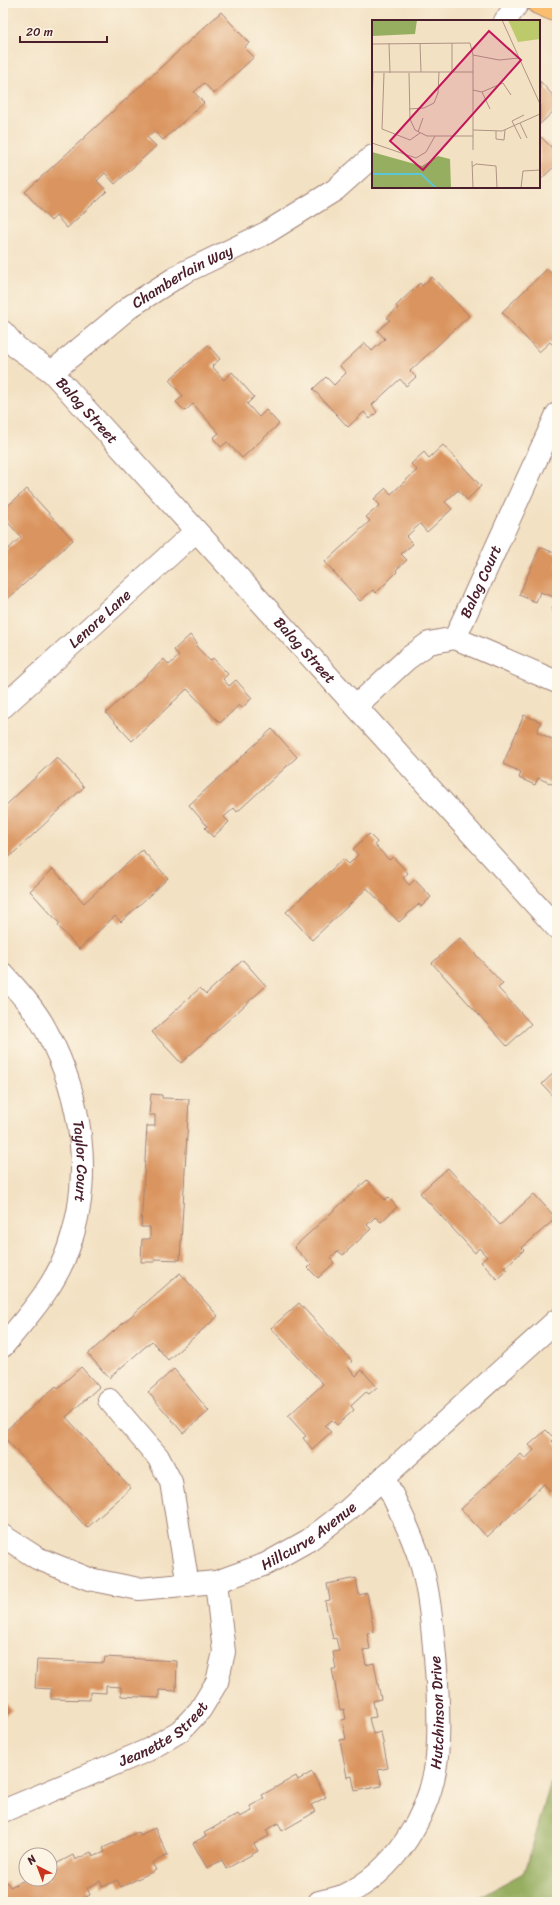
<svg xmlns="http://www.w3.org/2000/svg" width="560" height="1905" font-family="Sriracha,sans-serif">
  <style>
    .forest { fill: #96ae60; stroke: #706646 }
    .building { fill: #da945f }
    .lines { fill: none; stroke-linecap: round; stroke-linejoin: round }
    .minor-casing { stroke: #9e8077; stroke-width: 24 }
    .major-casing { stroke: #9e8077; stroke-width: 24 }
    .minor { stroke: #fff; stroke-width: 22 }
    .major { stroke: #fabe6e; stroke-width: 22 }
    .labels { text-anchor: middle; stroke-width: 4; stroke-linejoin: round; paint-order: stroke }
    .street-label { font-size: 15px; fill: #4a1f2b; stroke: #fcf5e5 }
    .inset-river { fill: none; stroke: #5cc5d8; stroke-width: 2 }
    .inset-road { fill: none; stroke: #af9386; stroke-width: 1 }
    .view { fill: #c2185b; fill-opacity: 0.15; stroke: #c2185b; stroke-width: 2 }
    .inset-edge { fill: none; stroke: #4a1f2b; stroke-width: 2 }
  </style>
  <rect width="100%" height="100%" fill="#fcf5e5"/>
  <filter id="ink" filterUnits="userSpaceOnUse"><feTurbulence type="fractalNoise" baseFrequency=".025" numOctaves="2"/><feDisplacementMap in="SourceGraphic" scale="8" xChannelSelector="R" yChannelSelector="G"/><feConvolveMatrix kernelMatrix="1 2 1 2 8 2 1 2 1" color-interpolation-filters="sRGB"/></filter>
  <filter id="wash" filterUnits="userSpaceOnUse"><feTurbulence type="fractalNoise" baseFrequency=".012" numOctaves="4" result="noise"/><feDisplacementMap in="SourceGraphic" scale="16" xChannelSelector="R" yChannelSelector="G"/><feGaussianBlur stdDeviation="0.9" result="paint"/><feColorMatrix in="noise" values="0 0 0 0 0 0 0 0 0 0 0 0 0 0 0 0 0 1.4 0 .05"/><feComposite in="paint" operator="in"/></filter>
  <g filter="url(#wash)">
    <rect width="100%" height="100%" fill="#f3e1c3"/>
    <path class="forest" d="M557,1760V1902H470L525,1872Z"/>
    <g id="blocks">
      <path class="building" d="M221,12L249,43L244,47L254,57L214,94L204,83L194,92L204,103L163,140L154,131L147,137L156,146L115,184L105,173L97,181L107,191L67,228L56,216L51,221L25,192Z
        M540,81L557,100V108L539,125Z
        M541,137L557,153V164L540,180L539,139Z
        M547,269L552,274L557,270V341L553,345L550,342L539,352L502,312Z
        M432,277L469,316L410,371L416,377L406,386L400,379L372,405L377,412L370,419L364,412L348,427L313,389L326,377L334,385L346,373L340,366L365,343L372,351L385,339L378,331L390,320L387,318L398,308L396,306L420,283L422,286Z
        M208,345L220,359L212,366L224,380L232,372L254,397L247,404L259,417L266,410L279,424L242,458L227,442L221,447L213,438L219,433L193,404L185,411L176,402L183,396L169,380Z
        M443,445L481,486L467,500L458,490L445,502L452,509L427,532L420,524L406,537L413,544L401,554L407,560L396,570L397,572L376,593L373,590L360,601L325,562L370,521L366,517L380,505L374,499L386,488L391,494L417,470L411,464L424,452L429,458Z
        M27,489L73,540L3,603V554L21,537L3,517V510Z
        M540,547L557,554V611L552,609L557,598L540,592L536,602L519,595Z
        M190,635L197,643L196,646L210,661L213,658L228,674L223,679L229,686L236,680L252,698L242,708L239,705L220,723L187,689L132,741L106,713L164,659L169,665L179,656L174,650Z
        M524,715L541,722L537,732L554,740L557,734V786L538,778L535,785L519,778L521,772L503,764Z
        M272,729L297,757L237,812L234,808L224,817L229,822L213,837L205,828L207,826L189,805Z
        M57,757L84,787L3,863V808Z
        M369,834L377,842L375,845L389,860L393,857L408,873L403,878L409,885L415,880L431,897L421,907L419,904L399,922L367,888L312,940L286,912L343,859L349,864L358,855L353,849Z
        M142,850L168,878L121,922L115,916L79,949L58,926L60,924L30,891L53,869L84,903Z
        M460,938L503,984L498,988L531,1024L507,1046L432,963Z
        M243,960L266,986L181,1063L152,1032L200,988L206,994Z
        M557,1070V1100L542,1084Z
        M151,1094L162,1095V1098L189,1099L180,1260L155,1259V1262H141L142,1239H150V1227H141L147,1126H155V1115H149Z
        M448,1168L500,1225L534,1194L556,1218L522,1248L524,1250L504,1268L507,1270L497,1279L481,1262L487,1257L479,1248L475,1253L420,1193Z
        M367,1180L385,1200L388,1197L397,1207L381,1222L375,1217L367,1225L371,1229L343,1255L338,1251L330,1258L334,1263L318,1278L308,1268L311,1265L294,1247Z
        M180,1273L218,1316L168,1360L152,1341L109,1378L88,1354Z
        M299,1303L352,1361L347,1366L356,1376L362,1370L377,1387L369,1394L366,1392L351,1406L354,1410L337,1425L332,1420L325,1426L331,1432L312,1449L303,1438L306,1436L288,1416L323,1384L271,1328Z
        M81,1367L99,1387L66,1417L131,1488L87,1528L3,1436V1433L56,1386L58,1388Z
        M174,1369L209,1411L183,1433L148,1392Z
        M546,1430L555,1439L552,1441L557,1447V1498L544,1484L487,1537L461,1509L521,1454L525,1459L534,1450L529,1445Z
        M356,1578L359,1595L367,1593L374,1632L367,1633L370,1649L363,1650L366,1665L374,1663L381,1699L373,1701L376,1717L369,1718L373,1734L381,1732L388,1768L378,1770L382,1786L355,1791L352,1776L347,1777L340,1740L346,1739L342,1720L346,1719L344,1709L340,1710L332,1669H336L333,1652L339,1651L336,1638L333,1639L325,1601L330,1600L327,1584Z
        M105,1657L177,1661L176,1691L159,1690V1698L121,1696V1687L106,1686V1693L90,1692V1700L51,1699V1689L35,1688L37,1660L104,1663Z
        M3,1700L12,1710L3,1718Z
        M312,1772L326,1797L311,1805L315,1812L282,1831L278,1823L266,1830L269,1836L254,1844L258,1851L226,1869L222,1860L207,1868L193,1843L206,1836L204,1833L238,1814L240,1817L252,1811L250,1806L264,1799L262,1795L296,1776L298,1780Z
        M155,1828L168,1855L152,1863L156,1870L121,1887L117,1880L103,1887L100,1881L87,1888L90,1895L75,1902H3V1884L7,1882L10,1887L27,1879L29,1883L36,1879H50V1867L73,1855L75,1860L91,1852L93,1857L105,1852L103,1848L138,1832L140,1835Z"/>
    </g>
  </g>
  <g filter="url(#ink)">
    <use href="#blocks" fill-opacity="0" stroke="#9e8077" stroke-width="1"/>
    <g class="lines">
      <defs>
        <g id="minor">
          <path d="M505,21L518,3"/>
          <path id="s1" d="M3,332L16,347L52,372L131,306L183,273L266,233L335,190L373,156"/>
          <path id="s2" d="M52,372L557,928"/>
          <path d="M455,638L557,682"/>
          <path id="s3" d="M356,706L407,659L429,643L455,638L557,414"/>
          <path id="s4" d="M3,707L196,531"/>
          <path id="s5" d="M3,974C19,992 36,1010 47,1032C82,1097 94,1178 68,1249C55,1286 28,1316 3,1346"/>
          <path d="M109,1400L158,1457L171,1482L188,1585"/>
          <path id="s6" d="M3,1536L37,1558L89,1579L139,1589L216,1582L266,1564L309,1540L348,1510L557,1320"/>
          <path id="s7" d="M3,1811L148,1750L180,1731L200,1710L217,1682L224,1652L216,1582"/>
          <path id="s8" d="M319,1902C326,1900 335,1899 342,1896C395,1873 431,1813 437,1757C440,1723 438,1690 435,1657C432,1627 430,1597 422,1567C414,1538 397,1505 384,1478"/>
        </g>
        <path id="major" d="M538,3L557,11"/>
      </defs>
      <use href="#minor" class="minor-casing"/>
      <use href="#major" class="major-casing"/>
      <use href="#minor" class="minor"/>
      <use href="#major" class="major"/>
    </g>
  </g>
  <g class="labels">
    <g class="street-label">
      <text dy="5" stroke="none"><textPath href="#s1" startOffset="226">Chamberlain Way</textPath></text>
      <text dy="5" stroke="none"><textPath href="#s2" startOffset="52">Balog Street</textPath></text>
      <text dy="5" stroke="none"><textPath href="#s3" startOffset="185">Balog Court</textPath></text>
      <text dy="5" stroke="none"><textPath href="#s4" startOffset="131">Lenore Lane</textPath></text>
      <text dy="5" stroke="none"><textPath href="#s2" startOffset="376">Balog Street</textPath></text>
      <text dy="5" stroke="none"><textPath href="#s5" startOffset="208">Taylor Court</textPath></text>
      <text dy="5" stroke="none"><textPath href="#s6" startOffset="329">Hillcurve Avenue</textPath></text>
      <text dy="5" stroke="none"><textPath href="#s8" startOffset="244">Hutchinson Drive</textPath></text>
      <text dy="5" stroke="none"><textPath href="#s7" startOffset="179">Jeanette Street</textPath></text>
    </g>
  </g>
  <g transform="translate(372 20)">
    <rect width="168" height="168" fill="#f3e1c3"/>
    <path d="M136,0H168V19L146,22Z" fill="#bdca6c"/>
    <path d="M0,0H45L43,14L0,16ZM0,132L50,146L66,136L78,139L79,168H0Z" fill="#96ae60"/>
    <path class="inset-river" d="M0,154H49L64,168"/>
    <path class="inset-road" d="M130,0L168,84M17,23L18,53M48,23L49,52M80,23V52M0,24L98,23L101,35L127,40L147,38M101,35V130M0,52H101M12,53L10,109L38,120L48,113M37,53L38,99L43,110L55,116H101M101,70L110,72L131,63L139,75M110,72L118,89M0,84L1,53M37,89L52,88L62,83L66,73L67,52M148,103L155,118M101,110L130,111L168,94M124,111V119L132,120L133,110M46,112L51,98M149,119L140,101L152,95M0,123L44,138L54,132L63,116M100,141L101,168M100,147L104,144L124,146L125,168M149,168L151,151L168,150"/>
    <path class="view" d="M117,11L149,40L51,150L18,121Z"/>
    <rect width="168" height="168" class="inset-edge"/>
  </g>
  <rect width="560" height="1905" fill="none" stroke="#fcf5e5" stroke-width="16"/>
  <g transform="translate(38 1867) rotate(318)"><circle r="19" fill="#fcf5e5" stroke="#b59f9b"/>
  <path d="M0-3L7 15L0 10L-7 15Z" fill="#c8321e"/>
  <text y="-6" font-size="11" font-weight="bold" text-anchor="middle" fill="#4a1f2b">N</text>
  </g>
  <path d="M20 36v6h87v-6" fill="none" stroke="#4a1f2b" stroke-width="2"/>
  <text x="26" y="36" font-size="12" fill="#4a1f2b" stroke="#fcf5e5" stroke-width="3" paint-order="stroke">20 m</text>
</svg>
